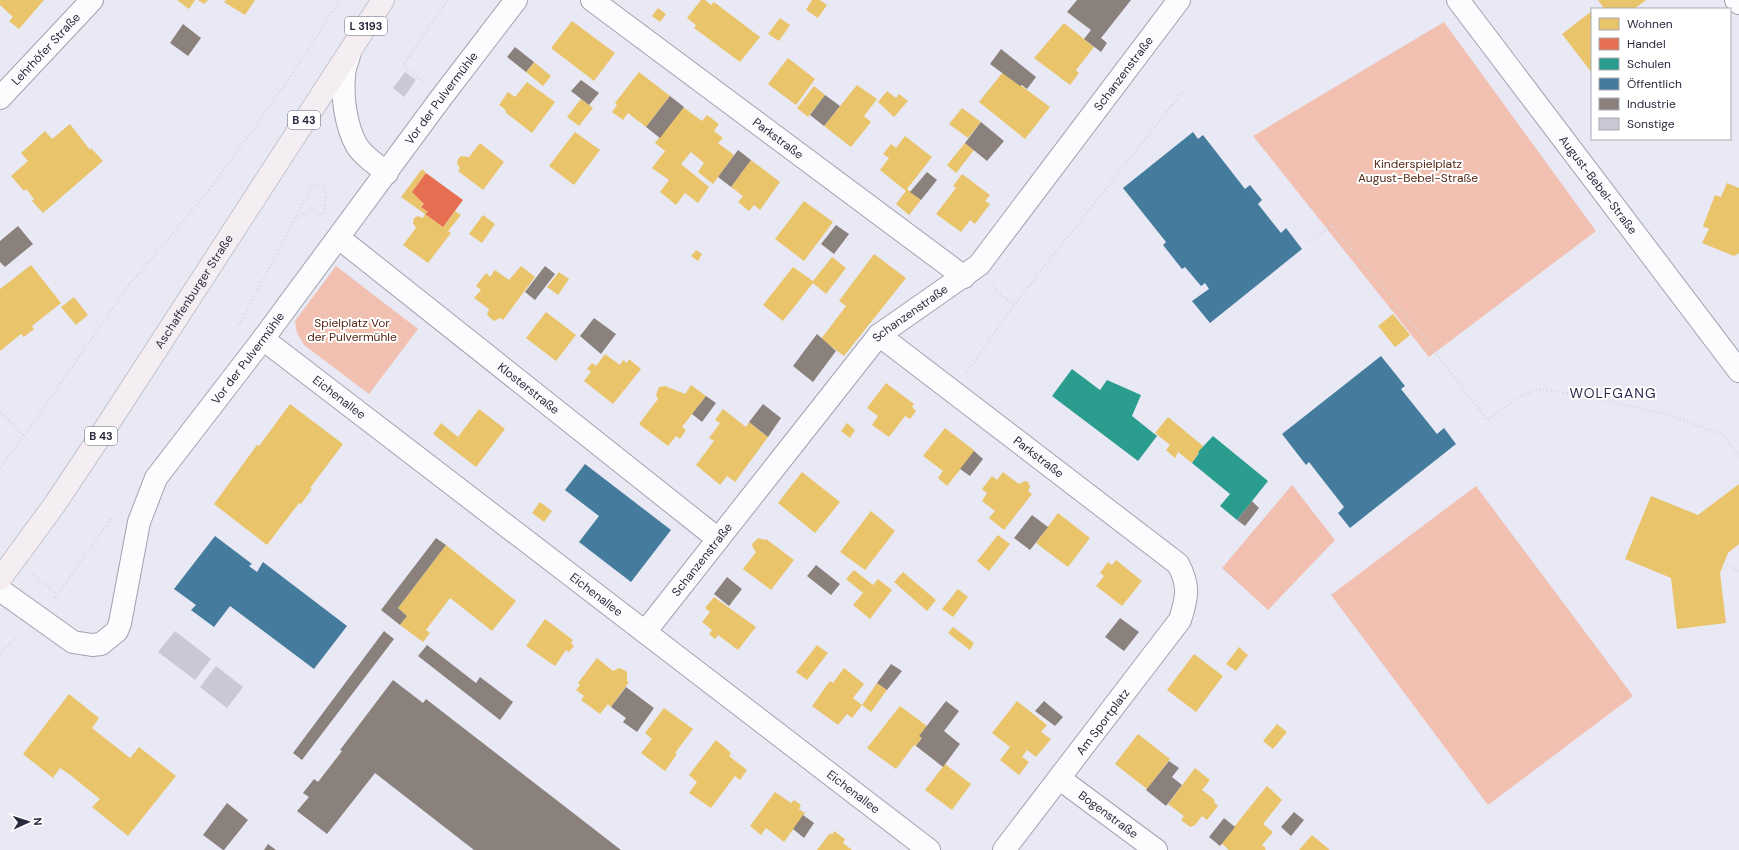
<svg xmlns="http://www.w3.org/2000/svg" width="1739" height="850" font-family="'DM Sans',sans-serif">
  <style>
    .green { fill: #f2c0b1 }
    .homes { fill: #e9c46a }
    .shops { fill: #e76f51 }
    .schools { fill: #2a9d8f }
    .public { fill: #457b9d }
    .industry { fill: #8a817c }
    .building { fill: #cbc7d6 }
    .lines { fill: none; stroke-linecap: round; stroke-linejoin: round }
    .street-casing { stroke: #a2a2b0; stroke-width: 24 }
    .primary-casing { stroke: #c4c4cd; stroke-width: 24 }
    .path { stroke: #d8d8dc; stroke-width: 2.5; stroke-dasharray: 1 3; stroke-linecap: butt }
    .street { stroke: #fcfcfe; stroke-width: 22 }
    .primary { stroke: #f4eef3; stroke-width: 22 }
    .labels { text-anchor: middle; stroke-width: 4; stroke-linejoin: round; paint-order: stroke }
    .shield { fill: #fff; stroke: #6a6a78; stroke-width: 1 }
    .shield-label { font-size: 11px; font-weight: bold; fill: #2a2a3e }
    .street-label { font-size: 12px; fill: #2a2a3e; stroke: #fff }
    .park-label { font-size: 12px; fill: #552613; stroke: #fff }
    .quarter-label { font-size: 14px; letter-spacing: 1px; fill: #2b2a53; stroke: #fff }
  </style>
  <rect width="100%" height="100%" fill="#e8e9f5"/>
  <path class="green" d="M1444,22L1596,231L1429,357L1253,136Z
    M336,266L418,329L369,394L304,345L297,333L295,321Z
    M1292,485L1335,540L1268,610L1222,568Z
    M1476,486L1633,696L1488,805L1331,595Z"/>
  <path class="homes" d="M0,0H44L19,29L9,21L13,17L0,5Z
    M177,0H195L189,9Z
    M198,0H208L204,4Z
    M226,0H255L245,15L224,2Z
    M701,0H705L711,5L714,2L760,37L740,62L694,28L696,25L687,18Z
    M812,0H820L827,5L818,18L806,10Z
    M1598,0H1646L1634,9H1600L1603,7Z
    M658,8L666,14L660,22L652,16Z
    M1592,11V73L1562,34Z
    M780,18L790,25L779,41L768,34Z
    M572,21L615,53L594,81L551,48Z
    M1064,23L1094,47L1076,70L1079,73L1070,85L1034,58Z
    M788,58L815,79L796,105L768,84Z
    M534,62L551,76L543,86L526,72Z
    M639,72L670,96L646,127L628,113L623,120L612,112L617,105L615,103Z
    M1003,72L1050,107L1025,139L979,102Z
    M527,82L555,102L532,133L505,112L506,110L499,105L508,92L515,97Z
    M857,85L877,99L864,116L871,122L851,147L824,126Z
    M814,86L825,95L808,117L797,108Z
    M887,91L896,98L899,94L908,101L894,117L878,102Z
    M581,99L593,108L579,126L567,117Z
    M683,107L702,121L707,115L719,124L714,131L723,138L718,143L734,155L713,184L698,172L704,163L691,152L681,164L709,187L698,203L685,193L676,205L660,192L669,180L652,168L665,151L655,143Z
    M962,108L981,122L968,138L949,124Z
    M70,124L90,150L91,148L103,161L43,213L32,201L34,199L26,189L24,191L11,176L28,161L21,153L45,131L52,139Z
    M575,132L600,150L574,185L549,166Z
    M905,136L932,157L907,189L921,200L909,215L896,204L906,191L880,170L889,158L883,154L891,144L896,148Z
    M480,143L504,162L483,190L458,171L460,168L457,164L458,159L461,156L469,157Z
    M965,143L974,150L956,173L947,165Z
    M751,160L780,182L760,210L754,205L749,211L738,202L743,196L731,187Z
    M422,169L426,173L412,192L424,204L421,207L428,212L425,214L443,227L455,211L461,215L448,231L451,233L428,263L403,245L416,228L413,223L414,218L418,216L423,218L425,214L401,197Z
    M962,174L990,195L985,201L990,204L975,224L970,220L961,232L936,214L956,188L953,186Z
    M1727,183L1739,188V253L1734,256L1702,243L1709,229L1703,226L1715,195L1721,197Z
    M804,201L833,222L804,261L775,239Z
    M483,215L495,224L482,243L469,234Z
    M696,250L702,254L698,261L691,256Z
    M874,254L906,278L844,356L821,339L846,306L839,301Z
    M832,257L846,268L826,294L813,283L783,321L763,305L793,267L813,281Z
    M31,265L61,303L32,326L34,329L24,337L21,334L0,351V289Z
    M521,266L535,277L503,320L500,318L494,321L487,315L489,309L474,298L481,290L476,286L486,273L490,277L495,270L509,280Z
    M559,272L569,279L558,295L547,287Z
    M74,297L88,315L76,325L61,307Z
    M546,312L576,335L556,361L526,338Z
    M1393,314L1410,335L1395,347L1378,326Z
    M605,354L620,365L623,360L627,363L629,359L641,369L613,404L584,381L591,372L587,369L592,363L596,366Z
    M886,383L914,404L912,407L916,411L910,419L905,416L889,437L872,425L878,416L867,408Z
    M691,385L706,396L682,427L686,430L680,439L676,436L668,446L639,424L658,399L656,395L659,387L665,386L685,394Z
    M290,404L343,444L310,488L312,489L301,504L299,503L267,545L214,504L257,445L259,446Z
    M479,409L505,429L476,467L433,434L441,423L458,437Z
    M723,409L746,427L749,422L768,437L735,482L727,476L720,485L696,465L714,441L709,438L720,423L715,420Z
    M1168,417L1203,446L1192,463L1178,452L1175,458L1166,450L1170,445L1155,433Z
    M847,423L855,430L850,438L841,431Z
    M945,428L975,451L947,486L938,478L943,471L923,456Z
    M802,472L840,502L815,533L778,503Z
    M1003,472L1019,484L1025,481L1028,482L1030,487L1028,491L1032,494L1004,530L989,518L995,511L982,501L987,493L982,489L992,476L997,480Z
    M1739,484V544L1728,553L1720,573L1726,623L1677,629L1671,578L1625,559L1651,496L1698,515Z
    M540,502L552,511L544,522L532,513Z
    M871,511L895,531L865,570L840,552Z
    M1058,513L1090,538L1068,567L1036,543Z
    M998,535L1010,544L989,571L977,561Z
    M758,538L765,540L766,539L794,560L771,590L743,569L756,552L753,548L752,544Z
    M446,545L516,601L492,631L450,598L426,630L430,633L423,642L400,625L407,616L398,608Z
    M1116,560L1142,581L1122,606L1096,586L1104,576L1100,573L1108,562L1112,565Z
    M854,570L873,585L878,579L892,590L870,619L853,605L863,593L846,579Z
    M903,572L936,600L927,611L894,582Z
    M958,589L968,597L953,617L942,609Z
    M714,597L756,627L738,650L718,635L715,639L709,634L712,630L702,622L710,612L705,608Z
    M545,619L573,640L571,643L574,646L569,652L566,650L555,666L526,646Z
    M953,627L974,643L970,650L948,633Z
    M817,645L828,653L807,680L796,672Z
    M1239,647L1248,655L1236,671L1226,664Z
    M1194,654L1223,676L1196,712L1167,690Z
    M597,658L613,671L619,668L624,670L627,672V681L629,682L611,707L608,704L600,714L581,700L584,696L576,690L580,685L578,683Z
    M844,668L864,684L853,698L862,705L852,718L847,714L838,725L812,706L830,681L833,683Z
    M877,683L887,690L871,712L862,705Z
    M69,694L99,718L92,728L130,758L139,747L176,776L128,836L92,807L100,799L69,774L60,768L53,778L23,754Z
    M1017,701L1047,725L1041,732L1051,739L1036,757L1027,750L1022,757L1029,762L1019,775L1000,760L1010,747L992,733Z
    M900,706L927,726L919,736L922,738L916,746L914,745L896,769L867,748Z
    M664,708L693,729L675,753L677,754L665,771L641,753L652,739L645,733Z
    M1277,724L1287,732L1273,749L1263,741Z
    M1138,734L1170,759L1147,789L1115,764Z
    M716,740L731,753L729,756L747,770L740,780L735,776L711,808L689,793L697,782L689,775Z
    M945,764L971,784L952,810L925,790Z
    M1195,768L1210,780L1202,790L1215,800L1214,802L1218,806L1207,820L1202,816L1195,825L1190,827L1181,820L1184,816L1168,804Z
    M1267,786L1282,800L1263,824L1273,832L1262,845L1266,848L1265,850H1229L1221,843Z
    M775,792L791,803L794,800L801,805L799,809L805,813L784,842L766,828L761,835L750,826Z
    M834,831L845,839L843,843L852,850H817L830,833L832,835Z
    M1312,835L1330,850H1299Z"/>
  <path class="shops" d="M426,173L463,200L443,227L425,214L428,212L421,207L424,204L412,192Z"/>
  <path class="schools" d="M1072,369L1100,390L1107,380L1141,395L1132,416L1157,436L1138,461L1052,396Z
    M1213,436L1268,481L1237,520L1220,506L1230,494L1192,463L1199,453L1198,452Z"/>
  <path class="public" d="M1193,132L1198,139L1203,135L1245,189L1250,185L1262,200L1258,204L1281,233L1286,228L1302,249L1210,323L1192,301L1209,289L1205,283L1201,286L1185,267L1182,269L1163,245L1166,242L1123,188Z
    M1381,356L1405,386L1401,389L1437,434L1444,428L1456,444L1350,528L1338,513L1344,507L1309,462L1306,465L1282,434Z
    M585,464L671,530L631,582L579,542L599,516L565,490Z
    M215,536L252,564L249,566L257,572L263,562L347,626L314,669L230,606L214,627L191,610L196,605L174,589Z"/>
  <path class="industry" d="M1077,0H1131L1101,38L1107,43L1101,52L1084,39L1091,30L1067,12Z
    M183,24L201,38L188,56L170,43Z
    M515,47L534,62L526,72L507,57Z
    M1001,49L1036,77L1027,89L1022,85L1020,86L990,64Z
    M581,80L599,93L589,105L571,91Z
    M825,95L840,106L824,126L810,115Z
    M670,96L684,107L660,138L646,127Z
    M981,122L1004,141L987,161L965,143Z
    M738,150L751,160L731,187L718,177Z
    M927,172L937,180L921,200L910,192Z
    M836,225L849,234L834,254L821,244Z
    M18,226L33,244L5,267L0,262V241Z
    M545,266L555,274L535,300L525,292Z
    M594,318L616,334L601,354L580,336Z
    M817,334L836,351L813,382L793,366Z
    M706,396L716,403L702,422L692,414Z
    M763,404L781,418L768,437L749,422Z
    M974,451L983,459L970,476L960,469Z
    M1252,501L1259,508L1245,526L1237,520Z
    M1032,515L1048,527L1030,550L1014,538Z
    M436,538L446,545L398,608L407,616L400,625L381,610Z
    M816,565L840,584L831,595L807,576Z
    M727,577L742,589L729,606L714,594Z
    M1120,618L1139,632L1124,651L1105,637Z
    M384,631L394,639L302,760L293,753Z
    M427,645L476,683L480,677L513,702L500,720L418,656Z
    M891,664L902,671L887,690L877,683Z
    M393,680L423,703L426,699L621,850H474L375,773L327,834L297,811L309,797L303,793L314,779L318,782L342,751L340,750Z
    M626,687L654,708L637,732L623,722L626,718L611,707Z
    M946,701L959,711L944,731L960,744L943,767L916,746L922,738L919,736Z
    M1044,701L1063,717L1055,726L1035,711Z
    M1169,761L1179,768L1172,777L1182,785L1166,806L1146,790Z
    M227,803L248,820L224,850H223L203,835Z
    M1294,812L1304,820L1291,836L1281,827Z
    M803,815L814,823L804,838L793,829Z
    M1224,818L1235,827L1220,846L1209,837Z
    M268,844L276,850H264Z"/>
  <path class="building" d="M405,72L416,80L404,97L393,88Z
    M175,631L211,659L195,680L158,652Z
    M216,666L243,687L227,708L200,687Z"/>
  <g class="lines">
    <defs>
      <g id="street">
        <path id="s1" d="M592,0L964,277"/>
        <path id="s2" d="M1458,0L1739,371"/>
        <path d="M1736,0L1739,3"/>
        <path d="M350,52C348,60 344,68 344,76C342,98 346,127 357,146C364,157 377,165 387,173"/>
        <path id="s3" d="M0,98L92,0"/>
        <path id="s4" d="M339,238L718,539"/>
        <path id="s5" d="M879,335L1178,564C1190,586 1187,598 1180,620L1004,850"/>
        <path id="s6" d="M263,339L929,850"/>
        <path id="s7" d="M0,590L73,642L92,645L101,644L117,631L120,623L139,522L156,478L263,339L441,98L516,0"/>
        <path id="s8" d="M645,632L879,335L979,265L1179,0"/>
        <path id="s9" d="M1060,779L1156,850"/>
      </g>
      <g id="primary">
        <path id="s10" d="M0,579L55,504L101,435L383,0"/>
      </g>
    </defs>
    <use href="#street" class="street-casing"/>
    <use href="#primary" class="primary-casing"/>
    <path class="path" d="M423,82L403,65L448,0
      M296,218L312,209L322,216
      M1308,243L1331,225L1422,335L1487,420L1520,396L1542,389L1596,398L1668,415L1722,434L1739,456
      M993,285L998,293L1014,305
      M239,325L312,186L320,184L326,190L324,213
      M967,372L1014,305L1184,90
      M0,412L24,436
      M0,468L24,436L128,286L204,197L287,82L340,0
      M1724,562L1739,572
      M33,575L58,595
      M55,598L113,516
      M0,653L20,635"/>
    <use href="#street" class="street"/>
    <use href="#primary" class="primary"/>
  </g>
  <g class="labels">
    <g class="shield">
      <rect x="345" y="17" width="42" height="18" rx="3"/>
      <rect x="288" y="111" width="32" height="18" rx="3"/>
      <rect x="85" y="427" width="32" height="18" rx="3"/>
    </g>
    <g class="shield-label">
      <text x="366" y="30">L 3193</text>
      <text x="304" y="124">B 43</text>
      <text x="101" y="440">B 43</text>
    </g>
    <g class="street-label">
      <text dy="4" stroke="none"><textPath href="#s3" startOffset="67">Lehrhöfer Straße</textPath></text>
      <text dy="4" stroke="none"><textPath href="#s8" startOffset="740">Schanzenstraße</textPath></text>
      <text dy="4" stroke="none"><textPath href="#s7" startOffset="772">Vor der Pulvermühle</textPath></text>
      <text dy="4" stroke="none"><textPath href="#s1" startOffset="232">Parkstraße</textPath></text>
      <text dy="4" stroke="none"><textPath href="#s2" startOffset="232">August-Bebel-Straße</textPath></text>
      <text dy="4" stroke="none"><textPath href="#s10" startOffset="347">Aschaffenburger Straße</textPath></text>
      <text dy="4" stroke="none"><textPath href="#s8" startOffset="416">Schanzenstraße</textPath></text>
      <text dy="4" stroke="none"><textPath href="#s7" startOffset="448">Vor der Pulvermühle</textPath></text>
      <text dy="4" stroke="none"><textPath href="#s4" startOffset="242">Klosterstraße</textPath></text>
      <text dy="4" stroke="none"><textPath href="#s6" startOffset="96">Eichenallee</textPath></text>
      <text dy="4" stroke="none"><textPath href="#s5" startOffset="201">Parkstraße</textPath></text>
      <text dy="4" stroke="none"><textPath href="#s8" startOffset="92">Schanzenstraße</textPath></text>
      <text dy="4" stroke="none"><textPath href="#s6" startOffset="420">Eichenallee</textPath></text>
      <text transform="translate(1103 722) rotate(-53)" y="4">Am Sportplatz</text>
      <text dy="4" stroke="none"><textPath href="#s6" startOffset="744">Eichenallee</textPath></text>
      <text dy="4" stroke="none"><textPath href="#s9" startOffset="60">Bogenstraße</textPath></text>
    </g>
    <g class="park-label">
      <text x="1418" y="168">Kinderspielplatz<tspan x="1418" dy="14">August-Bebel-Straße</tspan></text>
      <text x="352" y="327">Spielplatz Vor<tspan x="352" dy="14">der Pulvermühle</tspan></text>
    </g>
    <g class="quarter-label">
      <text x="1613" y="398">WOLFGANG</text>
    </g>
  </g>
  <rect x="1591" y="8" width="140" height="132" fill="#ffffff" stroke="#aaaab2"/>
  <rect x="1599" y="18" width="20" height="12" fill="#e9c46a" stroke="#aaaab2"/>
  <text x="1627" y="28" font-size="12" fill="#2a2a3e">Wohnen</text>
  <rect x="1599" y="38" width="20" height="12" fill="#e76f51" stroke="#aaaab2"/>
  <text x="1627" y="48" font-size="12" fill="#2a2a3e">Handel</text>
  <rect x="1599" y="58" width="20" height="12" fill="#2a9d8f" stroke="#aaaab2"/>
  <text x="1627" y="68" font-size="12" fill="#2a2a3e">Schulen</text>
  <rect x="1599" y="78" width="20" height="12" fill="#457b9d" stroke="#aaaab2"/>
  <text x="1627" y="88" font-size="12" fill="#2a2a3e">Öffentlich</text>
  <rect x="1599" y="98" width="20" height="12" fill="#8a817c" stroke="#aaaab2"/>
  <text x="1627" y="108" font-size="12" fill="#2a2a3e">Industrie</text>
  <rect x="1599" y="118" width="20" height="12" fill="#cbc7d6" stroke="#aaaab2"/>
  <text x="1627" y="128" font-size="12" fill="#2a2a3e">Sonstige</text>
  <g transform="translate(28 822) rotate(87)" stroke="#ffffff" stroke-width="3" paint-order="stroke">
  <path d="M0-3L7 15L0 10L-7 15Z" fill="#2a2a3e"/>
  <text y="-6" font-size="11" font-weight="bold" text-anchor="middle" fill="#2a2a3e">N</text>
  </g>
</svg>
